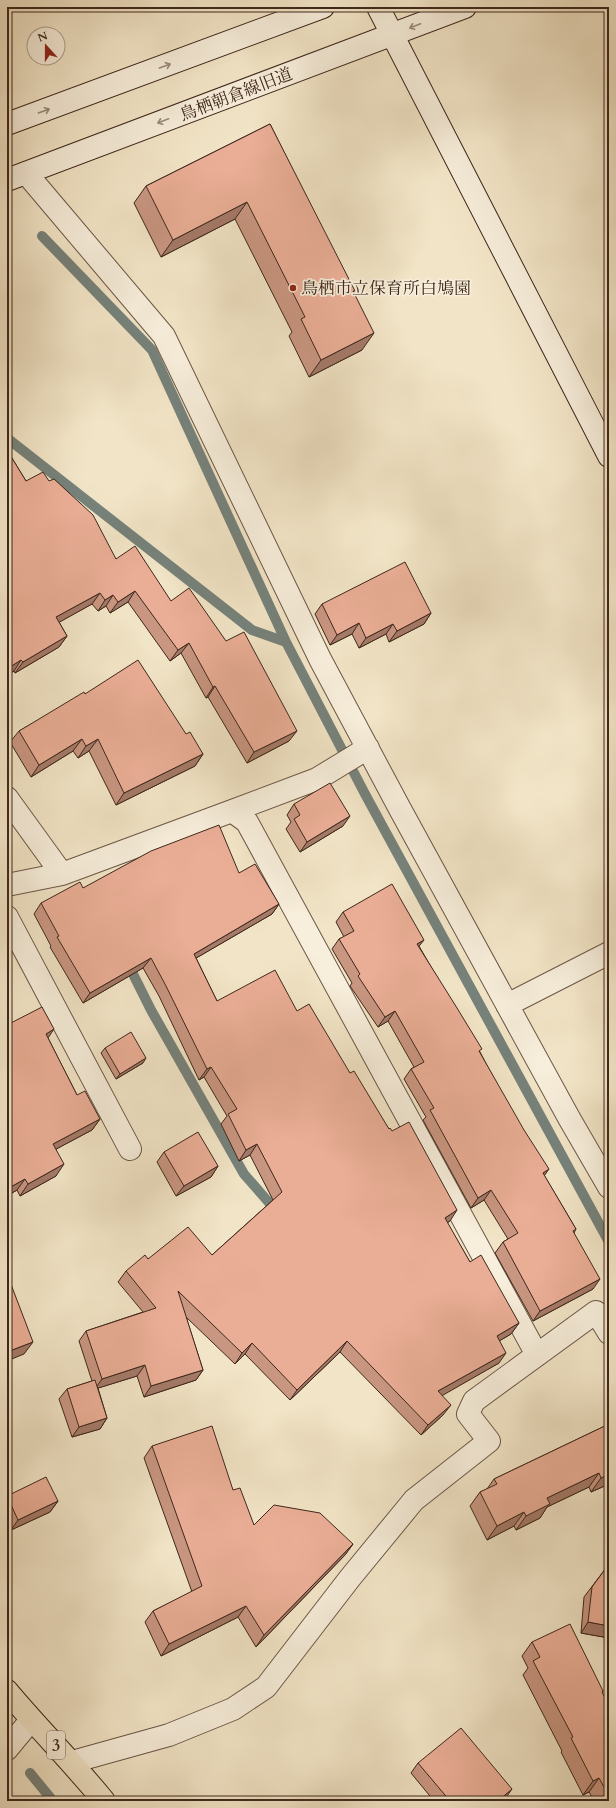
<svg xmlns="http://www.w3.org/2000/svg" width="616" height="1808" font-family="Cardo,'Noto Serif JP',serif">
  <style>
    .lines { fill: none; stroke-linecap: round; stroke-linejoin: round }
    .stream { stroke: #76827b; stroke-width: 10 }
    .street-casing { stroke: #6b5646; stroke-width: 24 }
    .secondary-casing { stroke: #3e271b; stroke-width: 24 }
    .highway-casing { stroke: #3e271b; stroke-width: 24 }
    .street { stroke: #f7eedb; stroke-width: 22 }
    .secondary { stroke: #f7eedb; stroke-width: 22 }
    .highway { stroke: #f2e5c7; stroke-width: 22 }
    .wall { fill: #c99681; stroke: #3e271b }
    .shaded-wall { fill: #a47a69; stroke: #3e271b }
    .building { fill: #eaae96; stroke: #3e271b }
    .oneway { stroke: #9a8a7b }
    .poi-dot { fill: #8f2418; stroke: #f7eedb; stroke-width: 1.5 }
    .labels { text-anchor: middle; stroke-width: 3.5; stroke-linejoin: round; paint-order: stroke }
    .shield { fill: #f7eedb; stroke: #766355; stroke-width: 1 }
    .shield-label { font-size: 16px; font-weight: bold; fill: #3e271b }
    .street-label { font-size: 17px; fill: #3e271b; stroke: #f7eedb }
    .poi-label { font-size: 17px; fill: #3e271b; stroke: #f7eedb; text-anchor: start }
  </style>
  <rect width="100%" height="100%" fill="#f2e5c7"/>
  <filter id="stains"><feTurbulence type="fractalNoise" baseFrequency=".005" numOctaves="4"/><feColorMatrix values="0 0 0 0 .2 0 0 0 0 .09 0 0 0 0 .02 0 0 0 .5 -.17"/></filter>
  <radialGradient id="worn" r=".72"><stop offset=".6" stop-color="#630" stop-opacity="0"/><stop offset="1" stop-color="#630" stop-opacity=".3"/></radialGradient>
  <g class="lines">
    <path class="stream" d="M42,236L152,350L286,642L365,794L609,1242
      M7,438L252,630L286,642
      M127,962L151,1010L244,1174L278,1213
      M30,1773L53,1801"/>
    <defs>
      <path id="street" d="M26,173L164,336L320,659L400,809L569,1118L609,1187
        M7,798L62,874
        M232,811L317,779L368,748
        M7,885L62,874L232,811L247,822L537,1355
        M7,917L130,1149
        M507,1005L609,953
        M7,1749L31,1720
        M72,1762L169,1735L233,1709L266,1687L350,1578L414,1500L489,1441L468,1414L474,1401L596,1312L609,1333"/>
      <path id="secondary" d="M378,7L609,456
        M7,124L323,7
        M7,180L465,7"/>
      <path id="highway" d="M7,1691C38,1728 73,1763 104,1801"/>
    </defs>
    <use href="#street" class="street-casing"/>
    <use href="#secondary" class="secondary-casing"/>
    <use href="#highway" class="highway-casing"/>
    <use href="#street" class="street"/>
    <use href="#secondary" class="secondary"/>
    <use href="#highway" class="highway"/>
  </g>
  <path class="wall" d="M270,124L354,293L362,350L309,377L289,336L292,332L235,219L161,257L134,203L146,186Z
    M7,450L26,481H49L116,559L171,601L289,741L247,763L208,697L206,698L181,653L170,661L128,602L110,613L106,606L98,611L92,604L59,622L67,636L59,647L15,673L14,671L7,675Z
    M322,604L431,613L424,624L389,642L386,634L359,648L352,634L330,645L315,614Z
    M85,694L186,734L203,754L195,766L116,805L89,751L78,758L73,751L31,777L10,742L19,731Z
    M294,804L343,826L300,852L286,829L291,822L287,815Z
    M239,873L279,904L272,914L196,958L217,1001L297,1011L350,1073L389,1129L450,1221L447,1223L470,1262L519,1323L511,1334L499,1341V1363L442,1395L443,1415L421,1435L340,1352L290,1400L245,1354L235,1364L186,1317L203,1370L196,1380L144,1397L137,1376L98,1388L107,1418L100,1429L72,1437L59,1399L67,1389L92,1381L79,1341L86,1331L143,1312L118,1282L126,1271L148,1259L212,1255L273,1200L250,1155L239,1161L221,1124L227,1116L204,1077L199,1080L159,996L143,968L83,1003L50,947L51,946L34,914L41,903L83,888Z
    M343,912L419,946L480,1052L544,1175L576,1229L574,1233L593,1289L533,1321L495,1253L503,1242L508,1239L484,1200L471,1208L423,1120L426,1117L404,1079L411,1069L414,1067L388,1021L378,1027L350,986L352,983L332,949L339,939L344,937L336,922Z
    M7,1025L48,1038L77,1095L100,1119L92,1130L56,1149V1176L20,1196L17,1190L7,1196Z
    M105,1048L143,1063L116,1079L101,1053Z
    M164,1152L218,1166L211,1177L176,1196L157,1162Z
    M609,1424V1484L591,1492L589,1487L547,1507L540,1518L516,1530L514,1526L487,1540L470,1506L480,1492L487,1489L494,1479Z
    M152,1446L233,1490L254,1525L353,1544L345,1555L256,1647L238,1617L161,1656L145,1622L153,1611L192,1592L144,1458Z
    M7,1496L58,1501L50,1512L11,1530L7,1522Z
    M609,1564V1638L581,1633L584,1597Z
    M532,1642L603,1691L602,1693L609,1801H594L589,1792L583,1795L561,1752L562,1751L523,1675L528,1668L522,1656Z
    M418,1763L505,1799L503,1801H434L411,1773Z"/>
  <path class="shaded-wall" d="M247,202L235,219L161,257L173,240Z
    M374,333L362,350L309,377L321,360Z
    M135,591L128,602L110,613L118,602Z
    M100,593L92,604L49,628L56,617Z
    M113,595L106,606L98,611L105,600Z
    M431,613L424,624L389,642L397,631Z
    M359,623L352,634L330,645L337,635Z
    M393,624L386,634L359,648L366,638Z
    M67,636L59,647L15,673L23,662Z
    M189,643L181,653L170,661L178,650Z
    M21,660L14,671L7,675V669Z
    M215,686L208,697L206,698L213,687Z
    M297,731L289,741L247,763L254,752Z
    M82,739L73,751L31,777L39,765Z
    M98,739L89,751L78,758L86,746Z
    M203,754L195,766L116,805L124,793Z
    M350,816L343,826L300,852L307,842Z
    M279,904L272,914L186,964L194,954Z
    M424,940L416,950L417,944Z
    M151,958L143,968L83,1003L90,993Z
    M395,1011L388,1021L378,1027L385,1017Z
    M54,1029L46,1041V1034Z
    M146,1058L143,1063L116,1079L120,1074Z
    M211,1067L204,1077L199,1080L207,1069Z
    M100,1119L92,1130L45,1155L53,1144Z
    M257,1144L250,1155L239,1161L246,1150Z
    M64,1164L56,1176L20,1196L28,1184Z
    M218,1166L211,1177L176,1196L184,1186Z
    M549,1169L542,1179L543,1173Z
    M25,1179L17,1190L7,1196V1189Z
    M491,1190L484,1200L471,1208L478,1198Z
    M457,1210L450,1221L437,1229L445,1218Z
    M600,1279L593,1289L533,1321L540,1311Z
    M519,1323L511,1334L489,1347L497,1336Z
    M347,1341L340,1352L290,1400L297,1390Z
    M33,1342L24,1354L7,1361V1352Z
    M252,1343L245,1354L235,1364L242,1353Z
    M506,1353L499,1363L431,1402L438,1391Z
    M145,1365L137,1376L95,1389L102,1379Z
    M203,1370L196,1380L144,1397L151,1386Z
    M451,1405L443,1415L421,1435L428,1425Z
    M107,1418L100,1429L72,1437L79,1427Z
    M599,1473L589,1487L547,1507L540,1518L516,1530L526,1516L547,1498Z
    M609,1474V1484L591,1492L601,1478Z
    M58,1501L50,1512L11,1530L18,1520Z
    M524,1512L514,1526L487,1540L497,1526Z
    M353,1544L345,1555L256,1647L264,1635Z
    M246,1606L238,1617L161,1656L169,1644Z
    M588,1622L609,1626V1638L581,1633Z
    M599,1778L589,1792L583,1795L593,1781Z
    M512,1789L505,1799L503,1801H498Z
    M608,1794H609V1801H603Z"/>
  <path class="building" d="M270,124L355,291H353L374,333L321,360L301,319L305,317L247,202L173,240L146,186Z
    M7,450L26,481L43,472L49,481L54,479L93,515L116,559L135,546L171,601L189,588L226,641L244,632L297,731L254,752L215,686L213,687L189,643L178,650L135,591L118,602L113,595L105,600L100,593L56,617L67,636L23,662L21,660L7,669V538L11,536L7,530Z
    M405,562L431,613L397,631L393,624L366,638L359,623L337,635L322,604Z
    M138,660L186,734L190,732L203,754L124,793L98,739L86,746L82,739L39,765L19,731L84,692L85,694Z
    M330,783L350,816L307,842L294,819L300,815L294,804Z
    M7,823L10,827L7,829Z
    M219,825L239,873L255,864L279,904L194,954L217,1001L275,970L297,1011L309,1004L350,1073L354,1071L389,1129L390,1128L392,1131L409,1122L457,1210L445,1218L470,1262L481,1255L519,1323L497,1336L506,1353L438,1391L451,1405L428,1425L347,1341L297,1390L252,1343L242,1353L178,1291L203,1370L151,1386L145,1365L102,1379L86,1331L156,1308L126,1271L145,1255L148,1259L188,1227L212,1255L282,1192L257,1144L246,1150L228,1114L237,1109L211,1067L207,1069L166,986L151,958L90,993L57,937L59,936L41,903L80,882L83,888L151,851Z
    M392,884L424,940L417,944L457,1008L482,1049L479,1051L524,1130L549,1169L543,1173L576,1229L573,1231L600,1279L540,1311L503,1242L518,1233L491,1190L478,1198L430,1110L434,1108L411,1069L424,1062L395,1011L385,1017L358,976L360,974L339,939L354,931L343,912Z
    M42,1007L54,1029L46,1034L77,1095L85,1091L100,1119L53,1144L64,1164L28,1184L25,1179L7,1189V1025Z
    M131,1032L146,1058L120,1074L105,1048Z
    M198,1132L218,1166L184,1186L164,1152Z
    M7,1274L33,1342L7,1352Z
    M95,1380L107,1418L79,1427L67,1389Z
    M609,1424V1474L601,1478L599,1473L547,1498L550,1504L526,1516L524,1512L497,1526L480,1492L497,1484L494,1479Z
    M212,1426L233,1490L240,1488L254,1525L274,1505L320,1513L353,1544L264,1635L246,1606L169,1644L153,1611L202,1586L152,1446Z
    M46,1477L58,1501L18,1520L7,1496Z
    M609,1564V1626L588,1622L592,1587Z
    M570,1624L603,1691L602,1692L609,1706V1794H608L599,1778L593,1781L571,1738L573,1737L533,1661L540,1657L532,1642Z
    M461,1728L512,1789L498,1801H450L418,1763Z
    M23,1799L44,1801H21Z"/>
  <defs><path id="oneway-shaft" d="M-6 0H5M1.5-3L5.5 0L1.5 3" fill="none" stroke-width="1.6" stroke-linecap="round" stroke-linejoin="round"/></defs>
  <g class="oneway">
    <use href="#oneway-shaft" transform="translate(415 26) rotate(159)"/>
    <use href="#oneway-shaft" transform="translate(165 66) rotate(-20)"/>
    <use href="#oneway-shaft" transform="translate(44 111) rotate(-20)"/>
    <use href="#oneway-shaft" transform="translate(163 121) rotate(159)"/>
  </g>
  <circle class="poi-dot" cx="293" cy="288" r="4"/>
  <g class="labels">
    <rect class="shield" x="47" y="1731" width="18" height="28" rx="3"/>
    <g class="shield-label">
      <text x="56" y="1751">3</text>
    </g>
    <g class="street-label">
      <text transform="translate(236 94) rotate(-21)" y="6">鳥栖朝倉線旧道</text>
    </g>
    <g class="poi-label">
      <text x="301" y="294">鳥栖市立保育所白鳩園</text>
    </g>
  </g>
  <rect width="616" height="1808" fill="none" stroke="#f2e5c7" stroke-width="24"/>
  <rect x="8" y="8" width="600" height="1792" fill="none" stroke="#3e271b" stroke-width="2"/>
  <rect x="12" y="12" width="592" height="1784" fill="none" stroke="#3e271b"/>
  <g transform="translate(46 46) rotate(339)"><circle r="19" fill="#f7eedb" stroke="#ad9e8e"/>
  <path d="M0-3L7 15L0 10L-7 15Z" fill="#8f2418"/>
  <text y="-6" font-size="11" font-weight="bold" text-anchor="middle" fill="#3e271b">N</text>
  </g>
  <rect width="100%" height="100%" filter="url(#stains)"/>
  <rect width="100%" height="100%" fill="url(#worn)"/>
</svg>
